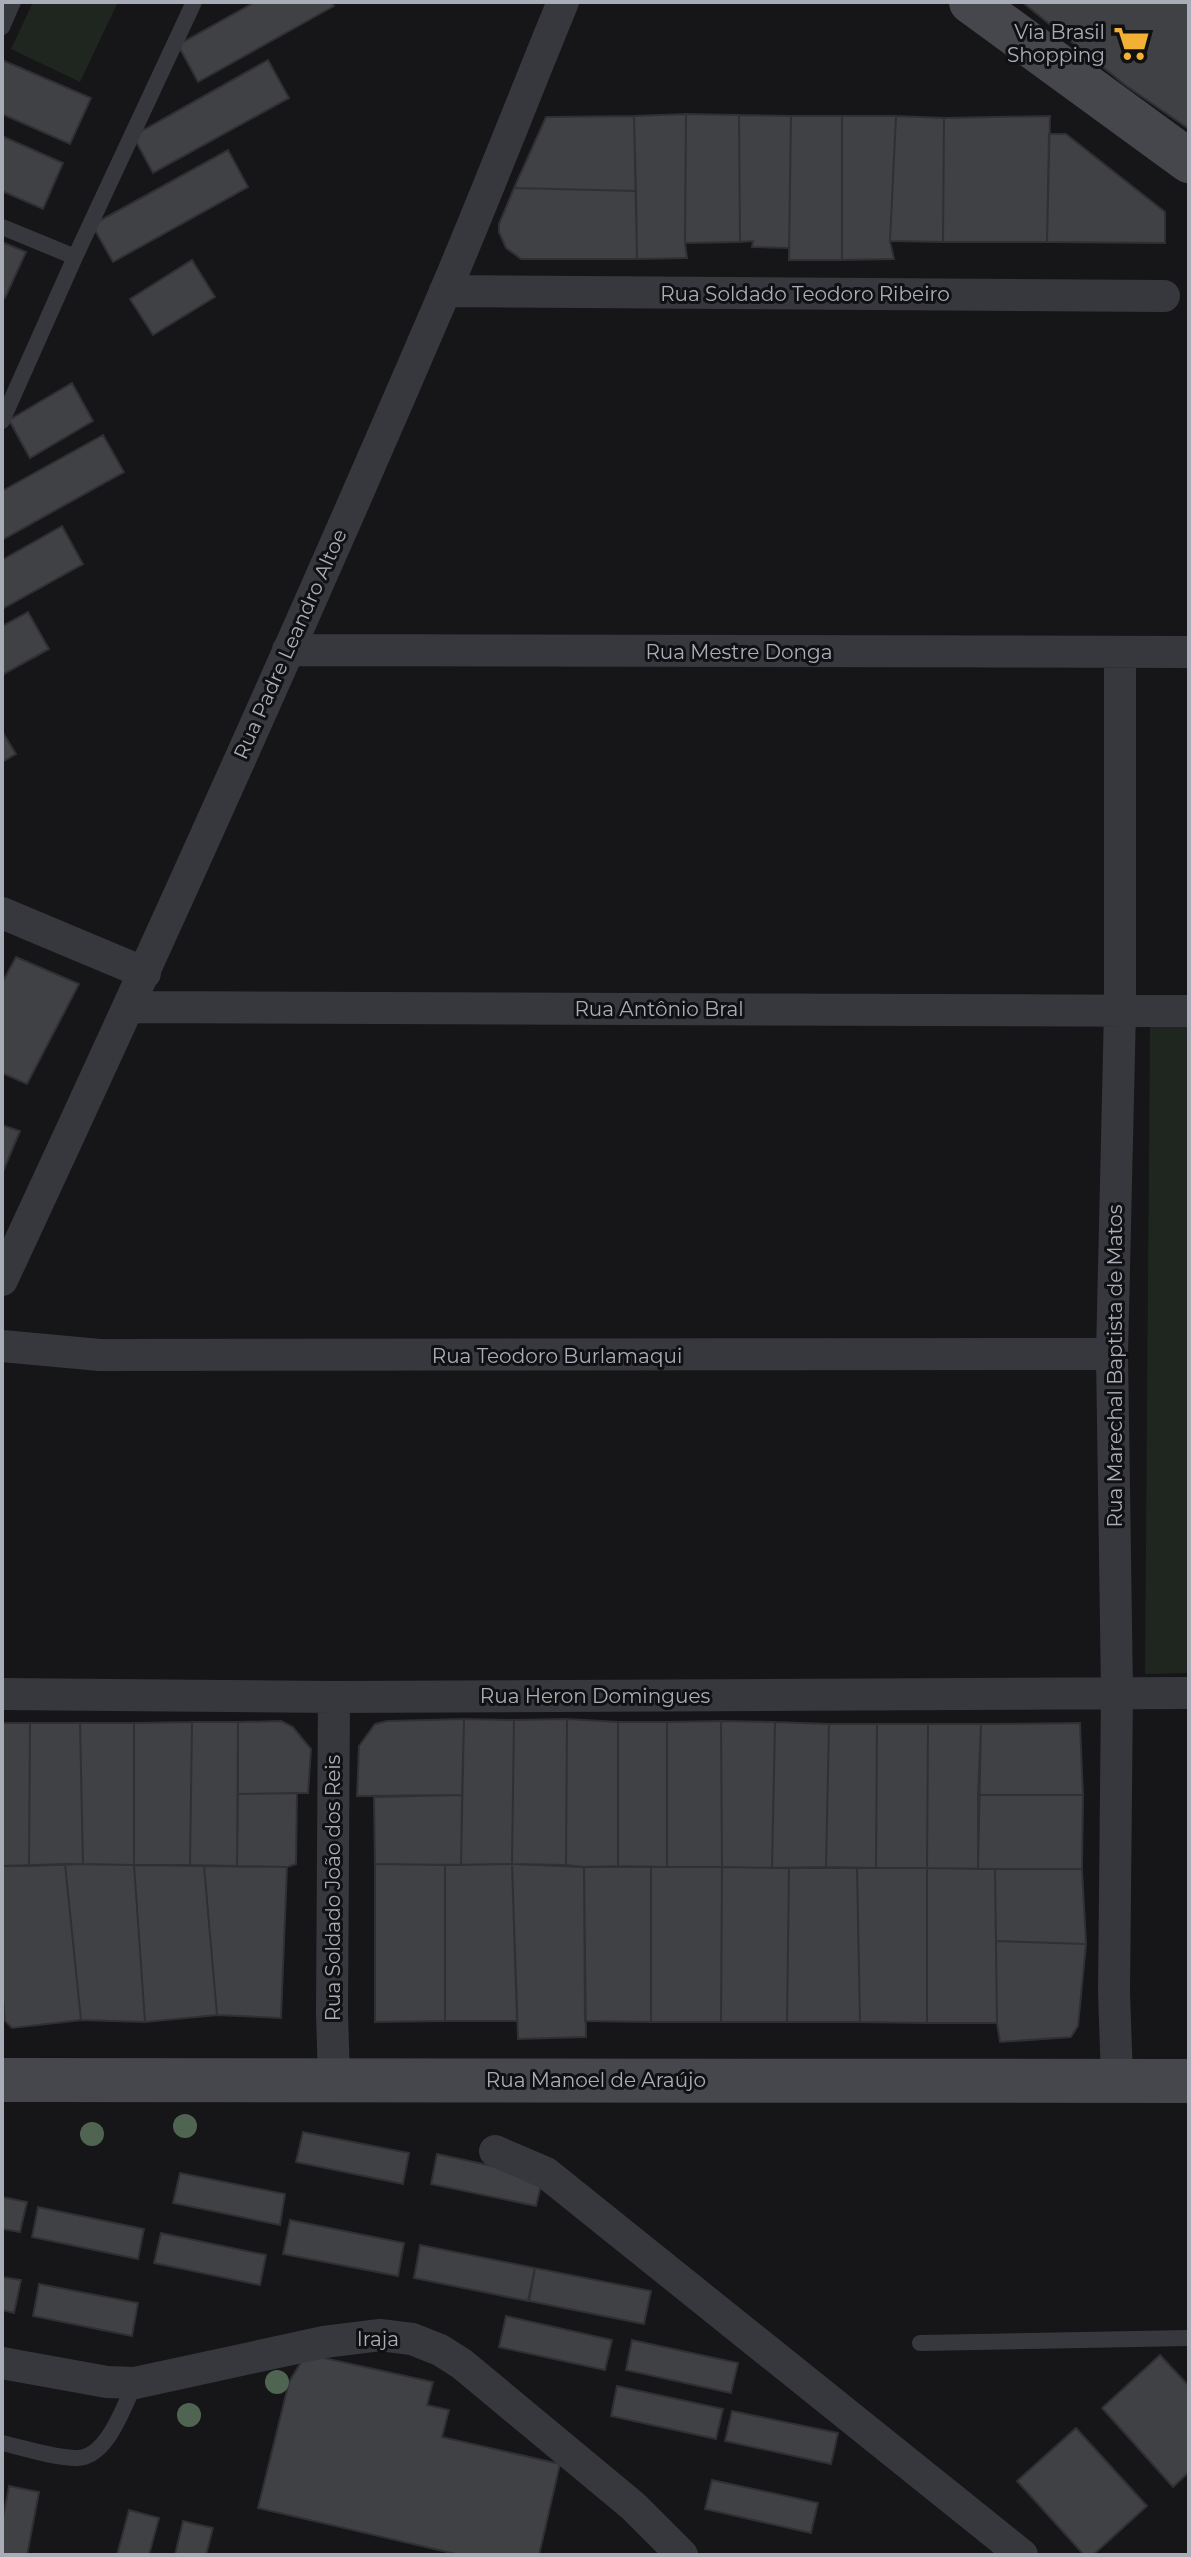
<svg xmlns="http://www.w3.org/2000/svg" width="1191" height="2557" font-family="Montserrat,sans-serif">
  <style>
    .green { fill: #1e261f }
    .building { fill: #404145; stroke: #303034; stroke-width: 2 }
    .lines { fill: none; stroke-linecap: round; stroke-linejoin: round }
    .lane { stroke: #37383d; stroke-width: 16 }
    .street { stroke: #37383d; stroke-width: 32 }
    .secondary { stroke: #45474d; stroke-width: 44 }
    .tree { fill: #506452 }
    .labels { text-anchor: middle; stroke-width: 6; stroke-linejoin: round; paint-order: stroke }
    .poi-label { font-size: 20px; fill: #a8adb8; stroke: #111113; text-anchor: end }
    .street-label { font-size: 20px; fill: #a8adb8; stroke: #111113 }
  </style>
  <rect width="100%" height="100%" fill="#161618"/>
  <path class="green" d="M33,2H118L80,82L11,49Z
    M1150,1025L1189,1027V1673L1145,1674Z"/>
  <path class="building" d="M255,2H331L334,6L198,82L178,45Z
    M1022,2H1189V129L1125,85Z
    M2,60L91,98L70,144L2,114Z
    M268,60L289,98L153,173L133,136Z
    M686,114L739,115L740,242L685,243Z
    M686,114L685,243L687,258L637,259L634,116Z
    M739,115L791,116L789,248L752,247L753,241L740,242Z
    M634,116L636,191L514,188L546,117Z
    M791,116H842V260H789Z
    M842,116H896L890,241L894,259L842,260Z
    M896,116L944,118L943,242L890,241Z
    M1050,116L1047,242H943L944,118Z
    M1049,134H1066L1165,212V243L1047,242Z
    M2,136L63,163L43,209L2,191Z
    M228,150L248,187L113,262L92,225Z
    M514,188L636,191L637,259H521L506,248L499,232V224Z
    M2,242L26,252L5,298L2,297Z
    M192,260L215,297L153,335L130,299Z
    M72,383L93,421L30,458L9,420Z
    M103,435L124,472L2,540V491Z
    M62,526L83,564L2,609V560Z
    M28,612L49,649L2,675V626Z
    M2,731L16,754L2,762Z
    M16,957L79,984L27,1084L2,1073V983Z
    M2,1125L20,1131L2,1174Z
    M464,1719L462,1795L357,1796L359,1746L375,1724L387,1721Z
    M464,1719L514,1720L512,1864L461,1865Z
    M567,1719L566,1865L512,1864L514,1720Z
    M567,1719L618,1722V1866L584,1867L566,1865Z
    M281,1721L293,1727L311,1749L308,1793L238,1794V1722Z
    M721,1721L722,1867H667V1722Z
    M721,1721L775,1722L772,1868L722,1867Z
    M192,1722L190,1865H134V1723Z
    M192,1722H238L237,1866L190,1865Z
    M618,1722H667V1867L618,1866Z
    M775,1722L829,1724L826,1867L772,1868Z
    M2,1723H30L29,1866H2Z
    M30,1723H80L83,1864L29,1866Z
    M80,1723H134V1865L83,1864Z
    M1080,1723L1083,1795H978L981,1724Z
    M829,1724H877L876,1868L826,1867Z
    M877,1724H928L927,1868H876Z
    M928,1724H981L978,1869L927,1868Z
    M297,1793L296,1864L287,1867L237,1866L238,1794Z
    M462,1795L461,1865L375,1864L374,1797Z
    M978,1795H1083L1082,1869H978Z
    M65,1864L81,2020L12,2028L5,2021L2,1986V1866Z
    M65,1864L134,1865L145,2022L81,2020Z
    M375,1864L445,1865V2021L375,2022Z
    M512,1864L517,2021H445V1865Z
    M512,1864L584,1867L586,2037L518,2039Z
    M134,1865L204,1866L217,2015L145,2022Z
    M204,1866L287,1867L281,2018L217,2015Z
    M584,1867H651V2022L585,2021Z
    M651,1867H722L721,2022H651Z
    M722,1867L789,1868L787,2022H721Z
    M789,1868H857L860,2022H787Z
    M857,1868H927V2023L860,2022Z
    M927,1868L995,1869L997,2023H927Z
    M995,1869H1082L1086,1944L996,1941Z
    M996,1941L1086,1944L1078,2026L1071,2037L1000,2042L997,2023Z
    M303,2132L409,2153L403,2184L296,2162Z
    M437,2154L543,2177L536,2206L431,2184Z
    M180,2173L285,2194L280,2225L173,2203Z
    M2,2197L27,2202L20,2232L2,2229Z
    M38,2207L144,2229L138,2259L32,2237Z
    M290,2220L404,2243L398,2276L283,2254Z
    M161,2233L266,2255L260,2285L154,2263Z
    M420,2245L535,2268L528,2301L414,2278Z
    M535,2268L651,2291L644,2324L529,2301Z
    M2,2277L21,2280L14,2313L2,2310Z
    M39,2284L138,2303L132,2336L33,2316Z
    M506,2316L612,2340L605,2370L499,2347Z
    M632,2340L738,2363L731,2393L626,2370Z
    M306,2354L433,2382L427,2405L449,2410L442,2437L560,2464L539,2555H460L258,2508L289,2382Z
    M1160,2355L1189,2386V2472L1173,2487L1102,2408Z
    M617,2386L723,2409L716,2439L611,2416Z
    M732,2411L838,2433L831,2464L725,2441Z
    M1076,2428L1147,2506L1093,2555H1084L1017,2481Z
    M712,2480L818,2503L811,2533L705,2509Z
    M9,2486L39,2492L27,2555H2V2523Z
    M129,2510L159,2518L149,2555H117Z
    M183,2521L213,2528L206,2555H175Z"/>
  <g class="lines">
    <path class="lane" d="M2,27L13,2
      M2,227L75,257
      M2,421L75,257L194,2
      M920,2343L1189,2338
      M2,2443C24,2448 54,2458 76,2458C107,2459 124,2406 135,2383"/>
    <path class="street" d="M445,291L1164,296
      M288,650L1189,652
      M2,913L145,973
      M129,1007L1189,1011
      M2,1280C154,954 302,625 444,294C485,198 523,99 563,2
      M2,1346L100,1355L1112,1354
      M2,1694L334,1697L1189,1693
      M334,1697L332,2013L334,2079
      M1117,2079L1114,1992L1117,1692L1112,1354L1120,1010V653
      M495,2151L546,2173L1022,2555
      M2,2363L107,2382L135,2383L324,2342L380,2335L412,2339L440,2350L462,2364L633,2506L682,2555"/>
    <path class="secondary" d="M971,2L1189,161
      M2,2080L1189,2081"/>
  </g>
  <g class="tree">
    <circle cx="185" cy="2126" r="12"/>
    <circle cx="92" cy="2134" r="12"/>
    <circle cx="277" cy="2382" r="12"/>
    <circle cx="189" cy="2415" r="12"/>
  </g>
  <defs>
    <symbol id="supermarket-bare" viewBox="-9 -9 18 18"><path d="M-6-5.5h2.5l.6 2H6L4.5 2H-2.5L-4.4-4H-6ZM-1.5 3.2a1.3 1.3 0 1 0 .1 0ZM3 3.2a1.3 1.3 0 1 0 .1 0Z" fill="#f2b134" stroke="#111113" stroke-width="2.5" paint-order="stroke"/></symbol>
  </defs>
  <g fill-rule="evenodd">
    <use href="#supermarket-bare" x="1106" y="18" width="51" height="51"/>
  </g>
  <g class="labels">
    <g class="poi-label">
      <text x="1105" y="39">Via Brasil<tspan x="1105" dy="23">Shopping</tspan></text>
    </g>
    <g class="street-label">
      <text x="805" y="301">Rua Soldado Teodoro Ribeiro</text>
      <text transform="translate(290 644) rotate(-66)" y="7">Rua Padre Leandro Altoe</text>
      <text x="739" y="659">Rua Mestre Donga</text>
      <text x="659" y="1016">Rua Antônio Bral</text>
      <text x="557" y="1363">Rua Teodoro Burlamaqui</text>
      <text transform="translate(1115 1366) rotate(-90)" y="7">Rua Marechal Baptista de Matos</text>
      <text x="595" y="1703">Rua Heron Domingues</text>
      <text transform="translate(333 1888) rotate(-90)" y="7">Rua Soldado João dos Reis</text>
      <text x="596" y="2087">Rua Manoel de Araújo</text>
      <text x="378" y="2346">Iraja</text>
    </g>
  </g>
  <rect width="1191" height="2557" fill="none" stroke="#a8adb8" stroke-width="8"/>
</svg>
